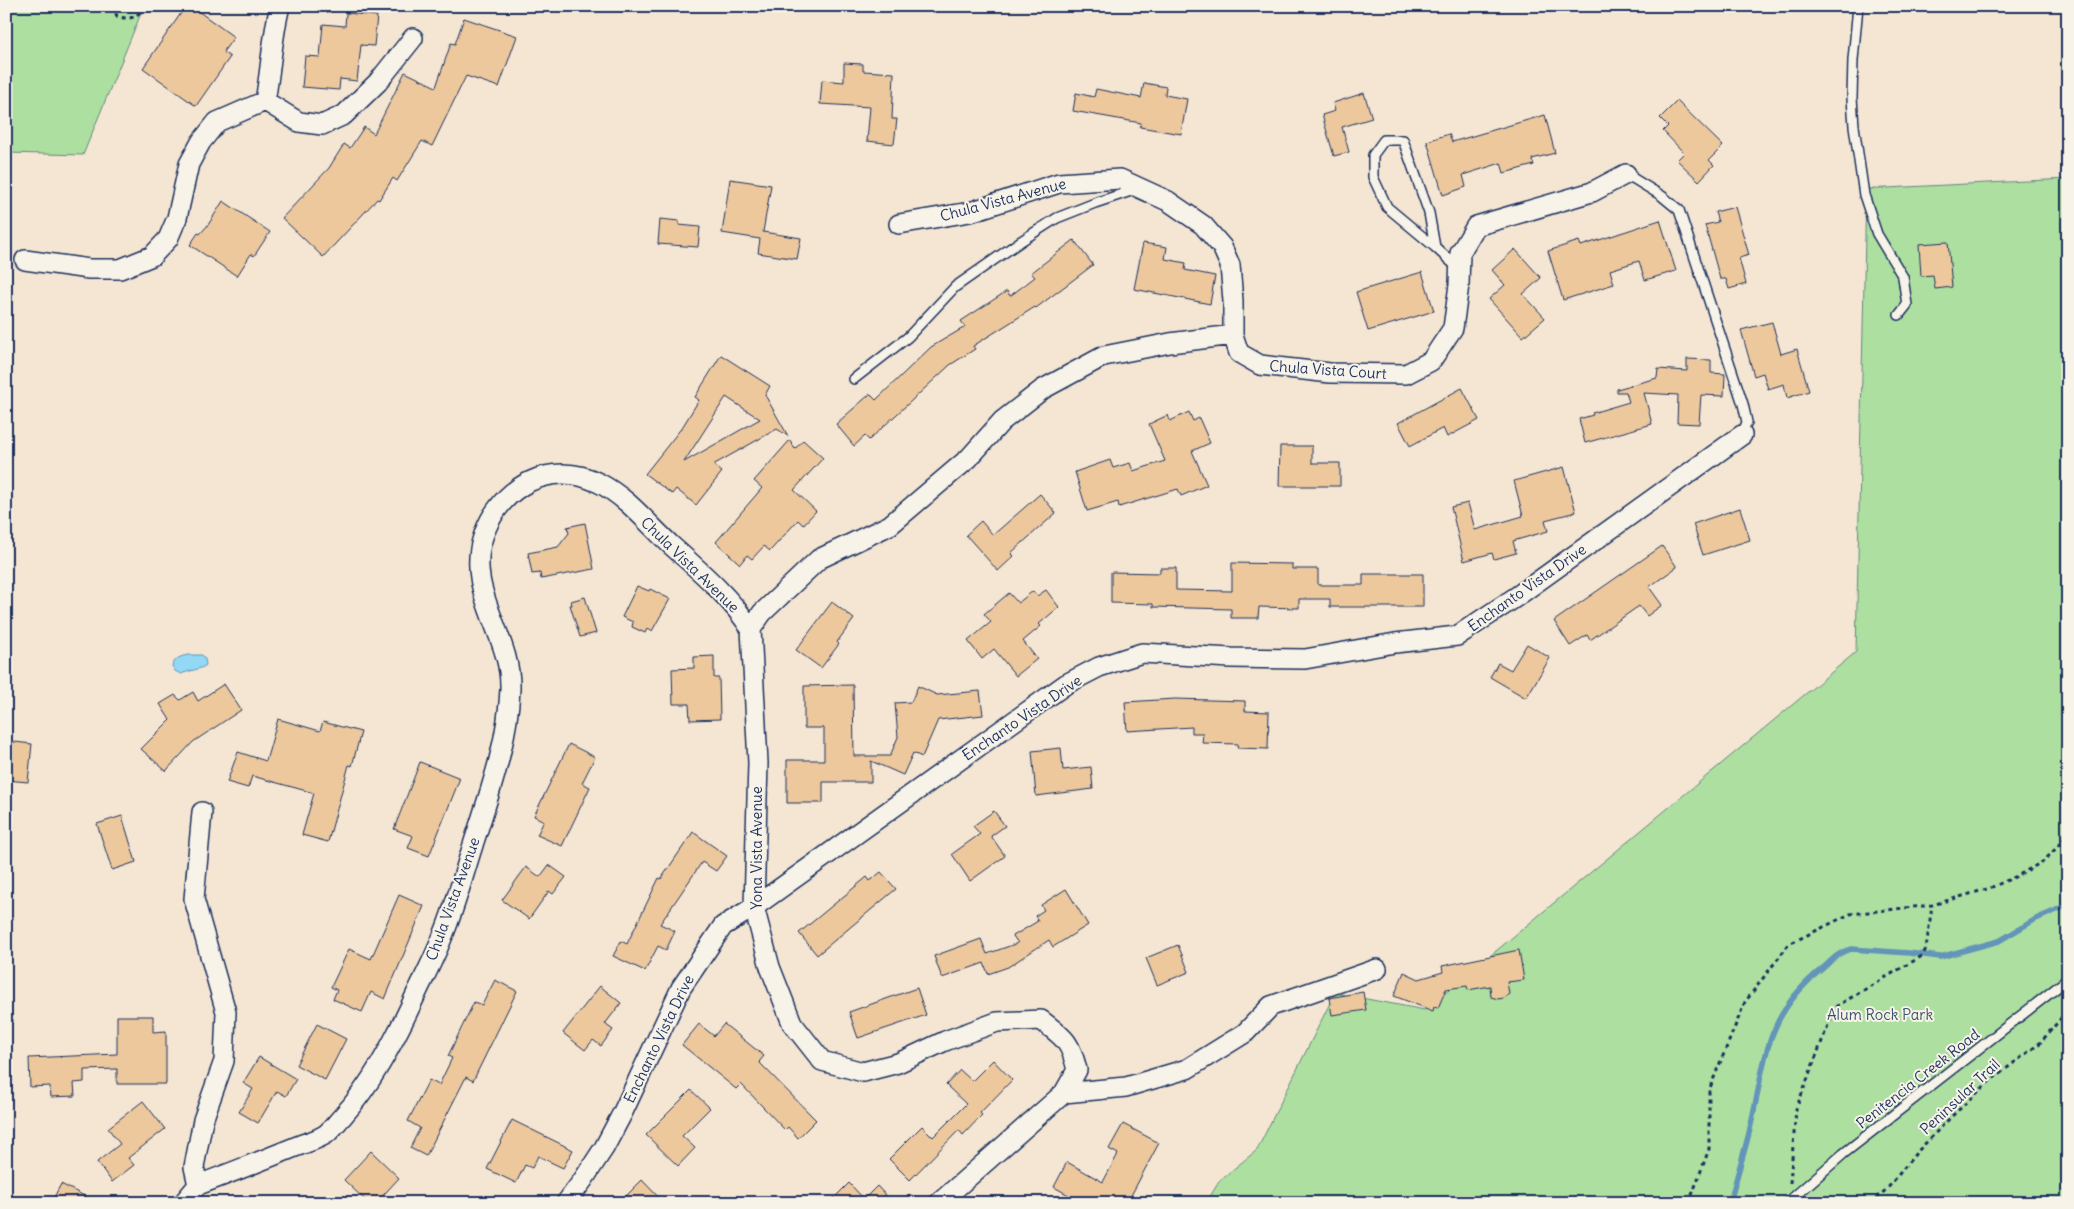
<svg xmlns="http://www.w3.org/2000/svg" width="2074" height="1209" font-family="Delius,sans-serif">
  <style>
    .green { fill: #acdfa0; stroke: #64877f }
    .water { fill: #93d8f5; stroke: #6394b9 }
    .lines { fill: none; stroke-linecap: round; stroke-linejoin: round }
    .stream { stroke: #6394b9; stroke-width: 5.5 }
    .building { fill: #edc89d; stroke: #1b2f5e; fill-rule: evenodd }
    .service-casing { stroke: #1b2f5e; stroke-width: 12 }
    .minor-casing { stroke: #1b2f5e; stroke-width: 22 }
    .path { stroke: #1b2f5e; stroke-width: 3; stroke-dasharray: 4 4; stroke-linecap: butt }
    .service { stroke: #f7f3e8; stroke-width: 9 }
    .minor { stroke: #f7f3e8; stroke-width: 19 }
    .labels { text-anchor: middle; stroke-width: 4; stroke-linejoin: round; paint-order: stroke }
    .street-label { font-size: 15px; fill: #1b2f5e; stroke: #f7f3e8 }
    .park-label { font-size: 15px; fill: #38526b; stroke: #f7f3e8 }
  </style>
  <rect width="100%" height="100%" fill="#f4e6d2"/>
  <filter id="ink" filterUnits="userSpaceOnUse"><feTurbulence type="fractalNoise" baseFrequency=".02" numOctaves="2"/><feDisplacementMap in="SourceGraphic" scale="10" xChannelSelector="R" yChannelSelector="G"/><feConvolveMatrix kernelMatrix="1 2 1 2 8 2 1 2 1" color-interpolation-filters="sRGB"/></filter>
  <g filter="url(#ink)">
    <path class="green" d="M6,6H144L83,155L6,153Z
      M2068,179V1203H1206L1220,1180L1257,1150L1335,993L1425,1010L1856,652L1866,189Z"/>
    <path class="water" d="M189,655H202L205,659L206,665C202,669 188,671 181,674L175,671L172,666C175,658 181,656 189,655Z"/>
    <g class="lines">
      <path class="stream" d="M1730,1203C1736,1178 1744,1154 1750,1129C1766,1061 1763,1016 1823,968C1832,960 1839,952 1851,949L1909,953L1940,957L1999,941L2036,919L2068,905"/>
    </g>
    <path class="building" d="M186,6H191L234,37L223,52L230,57L196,106L143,68Z
      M346,13L377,16L374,46L361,45L357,81L340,79L339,90L302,87L305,56L320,57L323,24L345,26Z
      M464,18L517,36L499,87L466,76L432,146L422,141L397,181L393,178L379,200L377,199L323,257L282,218L329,168L344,144L350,148L364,127L374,134L405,72L436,87L451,43L455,44Z
      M844,63L863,64V71L894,73L892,119H897L894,144L867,141L870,107L820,104L822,80L844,82Z
      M1144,83L1166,87L1165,95L1187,99L1181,134L1140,127L1141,123L1073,111L1076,93L1094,97L1096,89L1141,98Z
      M1364,93L1372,118L1342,127L1349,152L1334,156L1322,115L1335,111L1333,103Z
      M1677,101L1723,146L1709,160L1714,165L1699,181L1677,160L1684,153L1663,131L1668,126L1660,118Z
      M1545,115L1555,153L1532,159L1534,165L1504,173L1501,163L1463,175L1466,187L1443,195L1427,141L1449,134L1452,142Z
      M730,179L771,185L763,232L801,238L797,259L758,253L760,239L722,233Z
      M223,201L270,232L254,256L251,254L237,276L190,245L198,233L200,234L208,225Z
      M1735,207L1749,255L1739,258L1746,284L1729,289L1726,279H1720L1705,225L1718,222L1715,212Z
      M660,219L679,221V225L700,227L698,247L658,244Z
      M1660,220L1676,271L1645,280L1639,261L1610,270L1614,284L1563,300L1548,251L1579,241L1581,246Z
      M1074,240L1093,265L1036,308L1035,307L973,346L975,349L950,365L869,440L865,436L854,446L836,424L870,394L876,400L931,347L965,327L961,321L1007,291L1010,296L1035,277L1031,273Z
      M1948,242L1952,287L1935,289L1933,275L1921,276L1919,244Z
      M1143,243L1167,247L1165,259L1186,263L1185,270L1215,276L1210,304L1134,289Z
      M1515,249L1541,278L1523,294L1545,318L1523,337L1489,299L1505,285L1492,270Z
      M1422,272L1434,311L1368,331L1356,292Z
      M1772,322L1781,354L1797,349L1809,391L1787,398L1784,384L1768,389L1763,373L1754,376L1741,330Z
      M721,355L770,386L765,395L788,436L777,429L713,465L722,472L696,505L676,489L672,494L645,474L683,426L699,400L695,397ZM726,397L760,419L684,462Z
      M1687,359L1711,360V373L1725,374L1724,396L1701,395L1699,424L1677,423L1678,395L1644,393L1652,424L1585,443L1579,419L1593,415L1592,413L1629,402L1626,392H1617V389L1657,378L1658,369L1687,371Z
      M1462,388L1479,420L1447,437L1443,428L1410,446L1398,423Z
      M1189,412L1193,421L1199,418L1210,443L1192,451L1207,485L1181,496L1178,489L1119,507L1118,502L1087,511L1075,472L1110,460L1113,468L1130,463L1133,471L1165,461L1149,424L1168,415L1170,421Z
      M790,440L795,449L803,440L823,458L794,490L816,511L803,525L798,520L770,551L764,546L752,559L747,555L740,564L716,542L762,488L754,481Z
      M1280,446H1312V463H1340V486H1279Z
      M1564,467L1576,512L1545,520L1548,531L1513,541L1516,553L1494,559L1492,553L1464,561L1451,507L1468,503L1475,530L1523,516L1514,481Z
      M1040,494L1056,513L1011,553L1014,556L998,571L966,535L981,521L993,535Z
      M1740,508L1750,540L1703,555L1693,524Z
      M585,523L594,569L541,579L540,573L532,574L528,553L558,547L569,533L567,527Z
      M1662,546L1677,567L1649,587L1662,605L1647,616L1639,606L1590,640L1587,635L1570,646L1554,621Z
      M1232,563L1292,564V569H1318V585H1363V574H1423V607H1330V599H1299V608L1259,607L1258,618H1231V609L1153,607V604L1111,603V572L1160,573V568H1176V590L1232,591Z
      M637,586L649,591L650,589L670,599L652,631L647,629L645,633L632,627L633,622L622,617Z
      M1046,590L1059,607L1039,624L1041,626L1023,641L1037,659L1016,676L994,649L982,659L968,641L991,622L984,614L1009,593L1018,603L1033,591L1037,596Z
      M585,597L596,633L580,637L570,605H572L571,601Z
      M832,602L854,619L837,642L839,644L821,668L796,650Z
      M1527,644L1550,658L1526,698L1490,677L1498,663L1511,670Z
      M714,656V678H719L720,719L690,720L689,704H673L672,669L694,668V657Z
      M224,684L241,710L193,742L166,771L141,749L170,720L160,704L175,695L180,700L193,692L198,701Z
      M853,685L854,756H890L898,737L895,703L911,702L918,686L937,695L980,691L983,715L938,720L922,757L913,753L903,775L871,761V782H823V803H787V760H824V728H804V686Z
      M1175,699L1245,701V711L1269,712L1268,749L1237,748L1238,744L1202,743L1203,733H1192V727L1127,731L1125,702Z
      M278,719L320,731L323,722L361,732L352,766L349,765L328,842L302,835L314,793L252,776L248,788L227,782L238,752L266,761Z
      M6,741L32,744L28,782L6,780Z
      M569,744L595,757L582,783L590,787L562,846L537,835L544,821L534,816Z
      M1061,748L1063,770L1091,767L1093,789L1036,796L1032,751Z
      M420,762L460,778L429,856L408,848L413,836L394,829Z
      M994,811L1005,826L991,836L1005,856L970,881L952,854L980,834L973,826Z
      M122,816L136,862L112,870L97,824Z
      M693,832L727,856L716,871L702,862L660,924L675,931L666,950L658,946L645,971L613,956L621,941L627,944L659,878L661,879Z
      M549,865L566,877L553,894L549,891L529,919L502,900L526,867L540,877Z
      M881,872L896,889L817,955L799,933L867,877L870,881Z
      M1066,889L1088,925L1053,947L1049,940L1008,967L988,974L984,963L942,978L934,956L981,939L987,954L1018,943L1013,936L1038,921L1035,916L1044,910L1041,905Z
      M399,895L424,906L385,999L371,992L362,1012L333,999L337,990L331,987L349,949L371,959Z
      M1178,945L1189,972L1157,985L1146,958Z
      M1519,950L1524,980L1507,982L1509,994L1504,998L1498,999L1491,997L1490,986L1468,990L1467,986L1446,989L1438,1008L1434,1007L1433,1011L1394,996L1404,972L1419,979L1443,972L1442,966Z
      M495,980L517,991L473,1081L466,1077L426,1156L410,1148L420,1128L408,1121L429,1080L439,1085L452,1058L448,1056L474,1002L482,1005Z
      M600,986L621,1003L605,1024L613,1030L601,1046L593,1040L585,1050L563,1033Z
      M917,988L926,1015L858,1038L849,1012Z
      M1363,992L1366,1010L1332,1015L1329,998Z
      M117,1016H153V1032L166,1031V1084H117V1069L84,1070V1082L74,1083L75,1096L51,1097L50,1086L30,1087L29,1058L117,1054Z
      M317,1024L346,1039L325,1080L296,1065Z
      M699,1024L714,1036L724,1024L764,1056L759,1062L816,1120L798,1138L788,1127L785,1130L741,1084L736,1089L682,1045Z
      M259,1057L296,1079L286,1096L277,1091L258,1123L239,1112L253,1089L243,1083Z
      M993,1060L1012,1080L980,1113L982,1115L963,1135L959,1130L910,1180L889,1159L922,1126L933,1137L966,1104L946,1085L960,1070L972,1081Z
      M691,1090L710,1108L682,1136L695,1148L678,1166L646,1135Z
      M143,1101L165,1129L128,1158L134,1165L112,1182L97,1162L120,1144L108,1128Z
      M512,1120L573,1150L563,1168L538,1156L532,1168L525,1165L516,1183L487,1169Z
      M1123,1124L1159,1143L1127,1203H1083L1054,1187L1067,1162L1103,1182L1118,1154L1109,1149Z
      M371,1151L399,1178L376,1203H368L344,1180Z
      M642,1180L664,1203H619Z
      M849,1183L864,1199L877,1186L893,1203H829Z
      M61,1184L98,1203H51Z"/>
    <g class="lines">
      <defs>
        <path id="service" d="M1858,6L1853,60L1852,98L1854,126L1864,195L1877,234L1903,277L1907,305L1899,315
          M1626,174L1662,196L1679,210L1743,404L1747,422L1742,435
          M1435,247L1387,207L1373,177V155L1384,140H1403L1429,213L1435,247L1458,268
          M854,379L908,337L955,287L1021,241L1057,218L1095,203L1137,189
          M1787,1203L1843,1154L2068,979"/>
        <path id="minor" d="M265,101C271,69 272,37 280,6
          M899,224L970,212L1059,183L1120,179L1168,201L1203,225L1222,247L1230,265L1233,301V335L1239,353L1260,365L1330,373L1406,374L1431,361L1453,328L1459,285L1460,253L1476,226L1592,192L1626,174
          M25,260L89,269H120L152,256L168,239L177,218L189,164L201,142L217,122L265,101L299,122L322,125L344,115L378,82L413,38
          M751,629L758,763L754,907L770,967L792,1023L822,1061L863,1072L898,1063L945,1041L997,1022L1041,1020C1064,1038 1070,1040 1077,1070L1064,1093
          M198,1185C231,1173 263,1160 295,1147C304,1143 318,1140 326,1134C332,1130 337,1122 342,1117C371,1085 392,1045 411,1005C421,983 433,961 442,938C455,908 463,876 473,845C489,795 508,742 510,689C512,635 463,590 484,534C501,486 551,459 599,483C627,497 649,525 672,546C701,572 730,597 751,629L762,613L819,559L890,525L969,458L1002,421L1043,389L1104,356L1170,343L1233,335
          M183,1203L198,1185L194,1167L203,1120L224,1061L226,1012L194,899L202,812
          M566,1203L583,1180L604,1148L622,1114L681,988L723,926L754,907L1066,684L1099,667L1142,653L1231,658L1305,659L1395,643L1457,636L1516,597L1742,435
          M939,1203L1064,1093L1126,1087L1187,1069L1245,1033L1271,1006L1377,969"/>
      </defs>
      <use href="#service" class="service-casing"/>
      <use href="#minor" class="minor-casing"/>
      <path class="path" d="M112,6L117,16C128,20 138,19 143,6
        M1790,1183L1796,1109L1835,1007L1922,956L1926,949L1932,905
        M1689,1203L1709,1149V1090L1745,1002L1789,944L1850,914L1932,905L1990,888L2017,876L2044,861L2063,841L2068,832
        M1870,1203L1887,1189L1916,1153L1952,1116L1990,1081L2040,1043L2068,1010"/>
      <use href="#service" class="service"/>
      <use href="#minor" class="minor"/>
    </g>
  </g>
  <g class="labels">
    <g class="street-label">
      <text transform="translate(1003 200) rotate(-15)" y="5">Chula Vista Avenue</text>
      <text transform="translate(1328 370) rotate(4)" y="5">Chula Vista Court</text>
      <text transform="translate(690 565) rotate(44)" y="5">Chula Vista Avenue</text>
      <text transform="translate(1527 588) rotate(-35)" y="5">Enchanto Vista Drive</text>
      <text transform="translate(1022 718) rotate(-34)" y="5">Enchanto Vista Drive</text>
      <text transform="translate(757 848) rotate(-90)" y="5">Yona Vista Avenue</text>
      <text transform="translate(453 899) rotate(-70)" y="5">Chula Vista Avenue</text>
      <text transform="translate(659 1039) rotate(-64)" y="5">Enchanto Vista Drive</text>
      <text transform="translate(1918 1079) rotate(-38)" y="5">Penitencia Creek Road</text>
      <text transform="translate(1960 1097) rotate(-43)" y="5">Peninsular Trail</text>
    </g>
    <g class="park-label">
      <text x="1880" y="1020">Alum Rock Park</text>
    </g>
  </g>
  <rect width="2074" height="1209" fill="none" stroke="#f7f3e8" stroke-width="25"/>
  <rect x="12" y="12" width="2049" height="1184" fill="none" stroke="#1b2f5e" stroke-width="2" filter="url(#ink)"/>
</svg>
